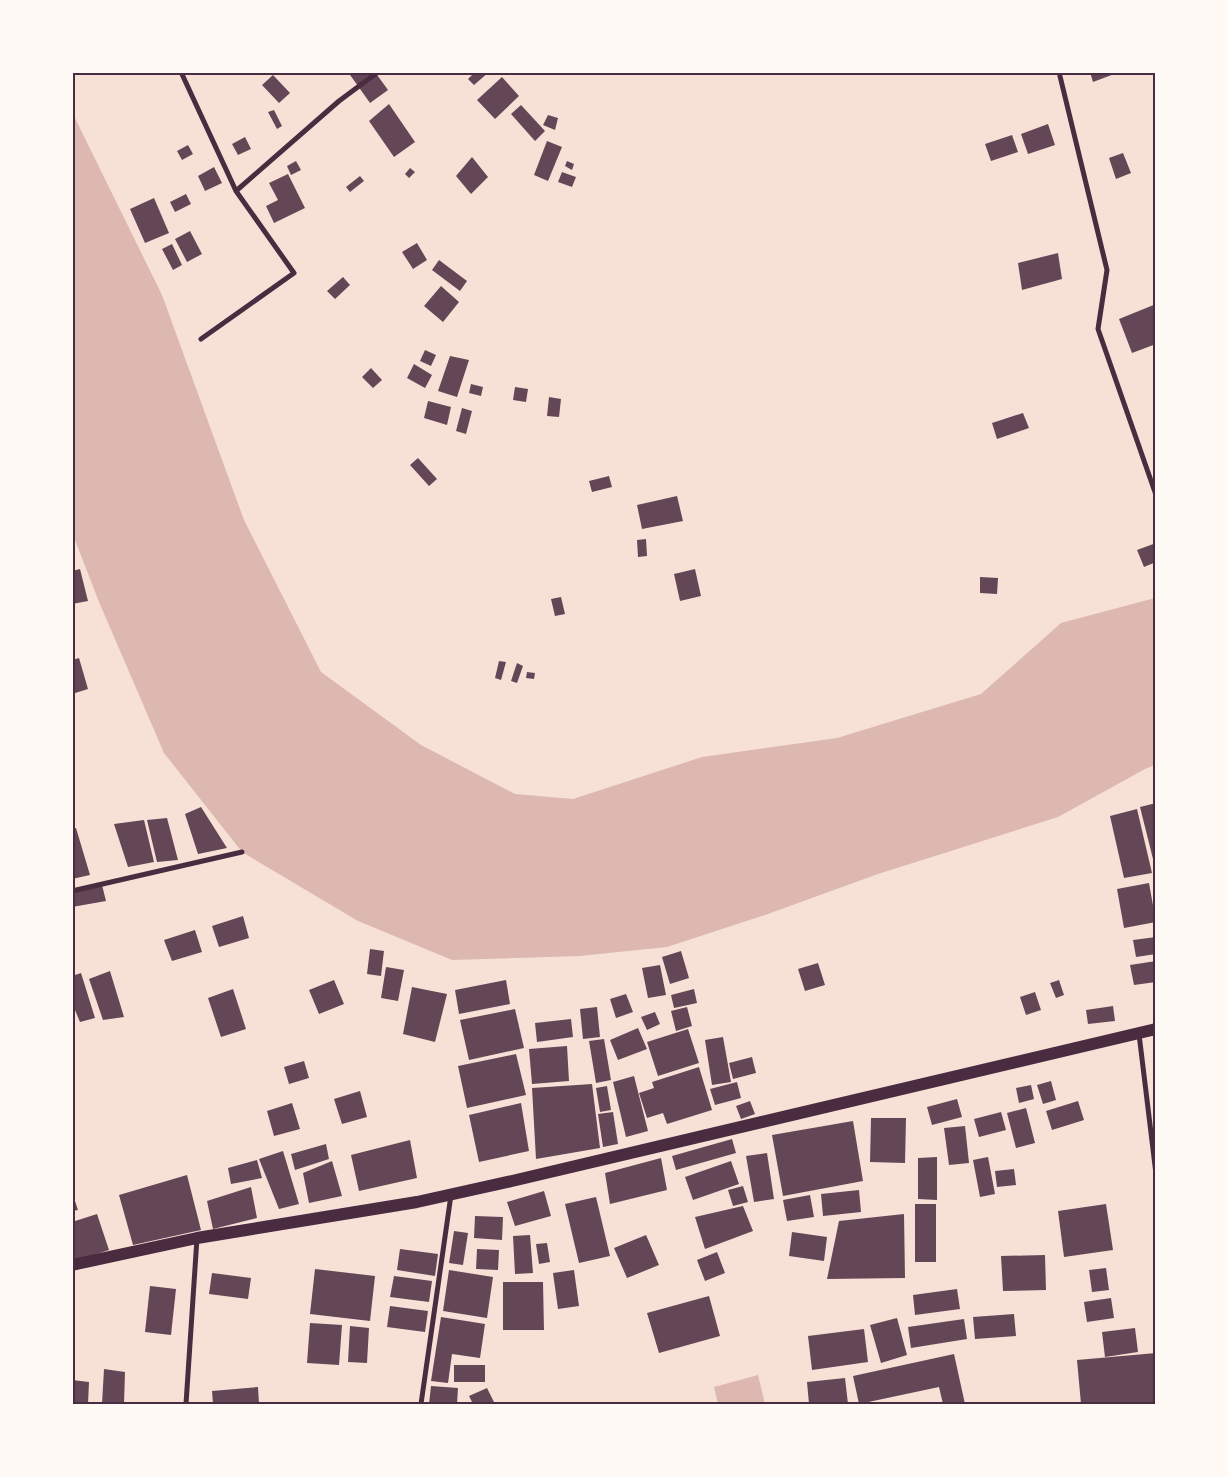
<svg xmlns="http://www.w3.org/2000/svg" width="1228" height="1477" font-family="Montserrat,sans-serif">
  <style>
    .water { fill: #dcb8b0 }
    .building { fill: #644757 }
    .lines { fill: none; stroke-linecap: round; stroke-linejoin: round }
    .minor { stroke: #4a2c40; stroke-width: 5 }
    .primary { stroke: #4a2c40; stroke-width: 12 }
    .neatline { fill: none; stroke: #4a2c40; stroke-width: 2 }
  </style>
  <rect width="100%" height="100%" fill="#f7e1d7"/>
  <path class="water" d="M72,112L162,295L244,520L321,672L421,745L515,794L573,799L702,757L837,738L981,694L1061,623L1155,598V765L1145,769L1058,817L878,874L765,915L667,947L580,956L452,960L358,921L242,852L164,753L99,602L73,535Z
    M758,1375L765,1404H718L714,1387Z"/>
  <path class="building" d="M348,72H375L388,90L370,103Z
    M475,72H489L474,85L468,79Z
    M1090,72H1117V73L1093,82Z
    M273,75L290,93L279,103L262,85Z
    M502,77L519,96L495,119L477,100Z
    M389,104L415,142L394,157L369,121Z
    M521,105L545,131L535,141L511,114Z
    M274,110L282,126L277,129L268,112Z
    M548,115L558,118L555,130L543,125Z
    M1048,124L1055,145L1028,154L1021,134Z
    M1012,135L1018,152L991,161L985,144Z
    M245,137L251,149L238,155L232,144Z
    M547,141L562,147L548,181L534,175Z
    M188,145L193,154L182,160L177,151Z
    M1123,153L1131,173L1116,179L1109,158Z
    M472,157L488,177L471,194L456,176Z
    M296,161L301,170L291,175L287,166Z
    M567,161L574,164L572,170L565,166Z
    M214,167L222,183L205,191L198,176Z
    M410,168L415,172L409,178L405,174Z
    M562,172L576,177L572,187L558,182Z
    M288,174L305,208L274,223L266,206L278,200L269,183Z
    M360,176L364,181L350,192L346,187Z
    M186,194L191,204L175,212L170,202Z
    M154,198L169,233L145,243L130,209Z
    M190,231L202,254L187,262L175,239Z
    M417,243L427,260L413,269L402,252Z
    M172,244L182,265L173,270L162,249Z
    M1058,253L1062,279L1022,290L1018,263Z
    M439,260L467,281L460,291L432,270Z
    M343,277L350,285L335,299L327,291Z
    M441,286L459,302L443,322L424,306Z
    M1156,304V344L1132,353L1119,319Z
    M425,350L436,355L431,366L420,361Z
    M450,356L469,360L457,397L438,391Z
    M414,364L432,375L425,388L407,378Z
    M371,368L382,380L373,388L362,377Z
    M471,384L483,387L481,396L469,393Z
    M515,387L528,389L526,402L513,400Z
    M549,397L561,399L559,417L547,416Z
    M428,401L451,407L447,425L424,418Z
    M462,408L472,411L466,434L456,431Z
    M1023,413L1029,428L997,439L992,423Z
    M418,458L437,479L429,486L410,465Z
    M609,476L612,487L592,492L589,481Z
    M677,496L683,521L642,529L637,505Z
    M646,539L647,556L638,557L637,540Z
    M1156,543V562L1144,567L1137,550Z
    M80,569L88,601L72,604V571Z
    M695,569L701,596L680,601L674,574Z
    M980,577L998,578L997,594L980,593Z
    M561,597L565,614L555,616L551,599Z
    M79,658L88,689L72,694V660Z
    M499,661L506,662L501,680L495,678Z
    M517,663L523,666L517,683L511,681Z
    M527,672L535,673L534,679L526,678Z
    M1156,803V867H1155L1140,807Z
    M201,807L227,848L198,854L185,814Z
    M1137,809L1152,873L1124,878L1110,816Z
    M167,818L178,860L157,862L147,820Z
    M144,820L154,862L128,867L114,824Z
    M76,828L90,875L72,879V829Z
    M1149,883L1156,922L1124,928L1117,889Z
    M102,885L106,901L72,907V891Z
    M243,916L249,938L219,947L212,926Z
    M195,930L202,952L172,961L164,940Z
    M1156,937V954L1136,957L1133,940Z
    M370,949L384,951L381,976L367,974Z
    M681,951L689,978L670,984L662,957Z
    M1156,961V982L1134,985L1130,965Z
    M818,963L825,985L805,991L798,969Z
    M660,965L666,995L648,998L642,968Z
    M386,967L404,970L398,1001L381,998Z
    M110,971L124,1017L103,1020L89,979Z
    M81,973L95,1018L80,1022L72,1003V976Z
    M334,980L344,1004L319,1014L309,990Z
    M506,980L510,1004L459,1014L455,990Z
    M1059,980L1064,995L1056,998L1050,983Z
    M412,987L447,994L435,1042L403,1034Z
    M233,989L246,1029L221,1037L208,998Z
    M694,989L697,1003L674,1008L671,995Z
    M1035,992L1041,1010L1026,1015L1020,997Z
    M626,994L633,1012L616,1018L610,999Z
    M1113,1006L1115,1021L1088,1024L1086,1010Z
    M597,1007L600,1037L583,1039L580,1009Z
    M687,1007L692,1026L676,1031L671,1011Z
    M515,1009L524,1048L469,1060L460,1020Z
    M655,1012L660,1024L647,1030L641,1017Z
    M571,1019L573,1037L537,1042L535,1023Z
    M638,1028L647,1049L618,1060L610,1040Z
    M688,1029L699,1063L658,1076L647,1042Z
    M723,1037L731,1082L712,1085L705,1040Z
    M604,1039L611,1080L596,1083L589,1041Z
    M567,1046L569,1081L532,1084L529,1049Z
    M516,1054L526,1095L467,1108L458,1066Z
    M752,1057L756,1073L733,1079L729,1063Z
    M304,1061L309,1078L289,1084L284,1067Z
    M699,1067L712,1110L667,1124L663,1113L647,1118L639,1093L654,1088L652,1082Z
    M634,1076L648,1131L626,1137L613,1082Z
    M1051,1081L1056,1100L1043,1104L1037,1085Z
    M737,1082L741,1098L715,1105L710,1089Z
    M592,1084L600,1148L536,1159L532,1088Z
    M1031,1085L1034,1099L1019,1103L1016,1088Z
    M607,1086L611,1110L600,1112L596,1088Z
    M360,1091L367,1117L342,1124L334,1099Z
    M957,1099L962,1117L932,1125L927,1107Z
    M750,1101L755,1114L741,1119L736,1106Z
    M1078,1101L1084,1120L1052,1130L1046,1111Z
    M292,1103L300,1129L274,1136L267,1111Z
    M521,1103L529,1151L479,1162L469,1115Z
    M1026,1108L1035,1143L1016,1148L1007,1113Z
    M613,1112L618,1144L603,1147L598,1114Z
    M1001,1112L1006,1130L979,1137L974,1119Z
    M871,1118H906L905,1163L870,1162Z
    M853,1121L863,1181L783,1196L772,1135Z
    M965,1126L969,1163L949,1165L944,1128Z
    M732,1139L736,1153L676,1170L672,1156Z
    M410,1140L417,1178L359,1191L351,1155Z
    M326,1144L329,1159L295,1170L291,1154Z
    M283,1151L299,1204L279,1209L259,1159Z
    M767,1153L774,1199L754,1202L746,1156Z
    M937,1157V1200L918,1199V1158Z
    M988,1157L995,1194L980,1197L973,1160Z
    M661,1158L667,1190L610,1204L605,1173Z
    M257,1160L262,1178L231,1184L228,1168Z
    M332,1161L342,1196L309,1203L303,1173Z
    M731,1161L739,1184L693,1200L685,1177Z
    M1014,1169L1016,1185L997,1187L995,1171Z
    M187,1175L201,1230L133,1245L119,1195Z
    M743,1186L748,1202L733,1206L728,1190Z
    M251,1187L257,1218L213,1229L207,1201Z
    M859,1190L861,1212L823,1216L821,1194Z
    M544,1191L551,1216L515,1226L507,1202Z
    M72,1192L78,1210L72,1211Z
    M810,1195L814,1217L787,1221L783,1200Z
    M596,1197L610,1256L579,1263L565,1204Z
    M915,1204H936V1262H915Z
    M1106,1204L1113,1250L1064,1257L1058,1211Z
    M743,1206L753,1231L705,1249L695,1217Z
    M97,1214L109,1250L72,1262V1222Z
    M904,1214L905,1278L827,1279L839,1221Z
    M475,1216L503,1217L502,1240L474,1238Z
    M454,1231L468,1233L463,1265L449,1263Z
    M792,1232L827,1237L824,1261L789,1256Z
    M530,1235L533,1273L515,1274L513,1236Z
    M646,1235L659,1265L627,1278L614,1248Z
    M547,1243L550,1262L539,1264L536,1244Z
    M400,1249L438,1254L435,1276L397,1270Z
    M477,1249L499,1250L498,1270L476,1269Z
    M717,1252L725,1273L705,1281L697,1260Z
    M1045,1255L1046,1290L1003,1291L1001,1256Z
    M1106,1268L1109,1290L1092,1292L1089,1270Z
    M315,1269L375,1276L370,1321L310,1314Z
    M449,1270L493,1277L487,1318L443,1311Z
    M574,1270L579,1306L558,1309L553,1273Z
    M212,1273L251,1278L248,1299L209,1294Z
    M394,1276L432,1281L429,1302L390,1297Z
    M503,1282H543L544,1330H503Z
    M150,1286L176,1289L171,1335L145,1332Z
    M957,1289L960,1309L915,1315L913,1295Z
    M709,1296L720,1336L659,1353L647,1313Z
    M1111,1298L1114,1318L1087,1322L1084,1302Z
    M390,1306L428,1311L425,1332L387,1327Z
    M1014,1314L1016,1336L975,1339L973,1317Z
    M441,1317L485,1324L480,1358L452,1354L448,1383L431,1381Z
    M897,1318L907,1355L881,1363L870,1325Z
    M964,1319L967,1339L911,1348L908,1327Z
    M310,1323L342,1325L339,1365L307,1363Z
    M350,1326L369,1328L367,1363L348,1362Z
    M1135,1328L1138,1352L1105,1357L1102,1332Z
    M864,1329L868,1362L812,1370L808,1336Z
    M1156,1353V1404H1081L1077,1360Z
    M954,1354L965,1404H943L939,1387L859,1404L853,1376Z
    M454,1365H485V1382H454Z
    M104,1369L125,1372L124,1404H102Z
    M845,1378L848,1404H809L807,1382Z
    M72,1380L89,1382L88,1404H72Z
    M431,1386L458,1388L457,1404H429Z
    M258,1387L259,1404H213L212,1391Z
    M487,1388L495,1404H473L469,1396Z"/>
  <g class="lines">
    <path class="minor" d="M181,72L236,191
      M1059,72L1107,270L1098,329L1156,495
      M201,339L294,273L236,191L339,101L378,72
      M72,891L242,852
      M1139,1034L1156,1174
      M186,1404L197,1238
      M421,1404L451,1195"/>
    <path class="primary" d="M72,1265L197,1238L417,1202L512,1181L1156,1029"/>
  </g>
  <rect width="1228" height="1477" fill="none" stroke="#fffaf5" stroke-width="148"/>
  <rect x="74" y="74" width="1080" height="1329" class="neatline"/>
</svg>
